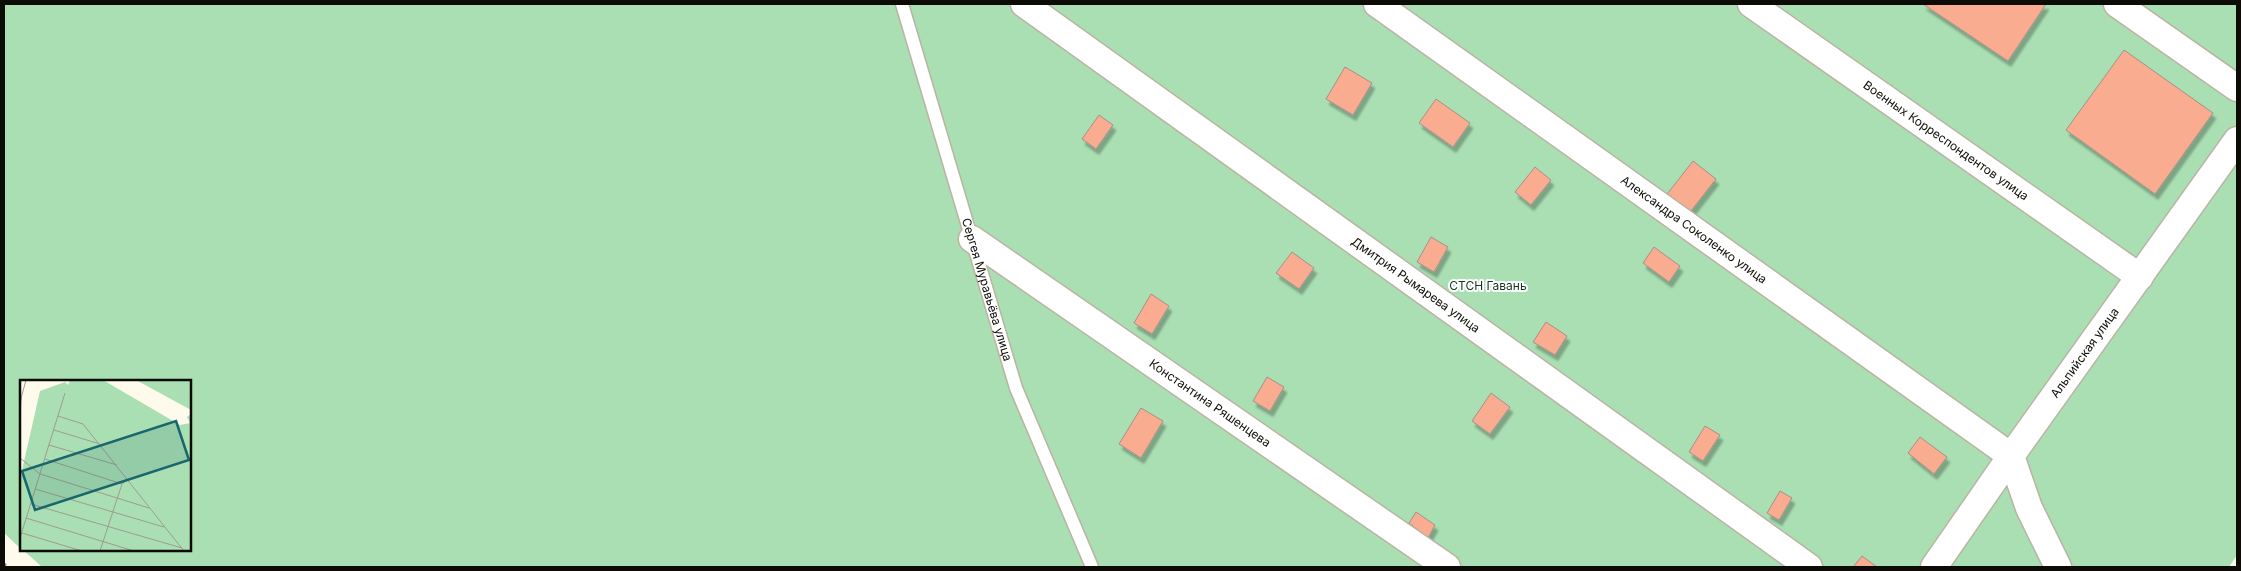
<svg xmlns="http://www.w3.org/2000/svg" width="2241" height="571" font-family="Inter,sans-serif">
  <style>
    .green { fill: #aadfb3 }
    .building { fill: #f9ac90; stroke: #a39089; filter: url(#shadow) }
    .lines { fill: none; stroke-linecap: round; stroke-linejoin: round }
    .service-casing { stroke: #b9b4a3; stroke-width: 15 }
    .minor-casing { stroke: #b9b4a3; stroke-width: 29 }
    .path { stroke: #7e7c72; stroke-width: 3; stroke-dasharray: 2.5 4; stroke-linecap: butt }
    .service { stroke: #fff; stroke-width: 12 }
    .minor { stroke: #fff; stroke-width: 26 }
    .labels { text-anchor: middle; stroke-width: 4; stroke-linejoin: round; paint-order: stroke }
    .street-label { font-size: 12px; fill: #0d0b06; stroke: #fff }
    .park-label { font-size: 12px; fill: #13351b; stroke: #fff }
    .inset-road { fill: none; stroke: #9e9b90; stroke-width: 1 }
    .view { fill: #19676c; fill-opacity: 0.15; stroke: #19676c; stroke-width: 2.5 }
    .inset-edge { fill: none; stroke: #0d0b06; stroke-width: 2.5 }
  </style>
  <defs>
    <filter id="shadow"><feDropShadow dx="3" dy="5.5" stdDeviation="1" flood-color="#0004"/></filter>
  </defs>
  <rect width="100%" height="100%" fill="#fffbec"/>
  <path class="green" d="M4,4H2237V555L2229,567H42L23,550H190V381H21V549L4,533Z"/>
  <path class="building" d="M1923,4H2046L2008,61Z
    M2124,50L2213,113L2155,194L2066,130Z
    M1345,67L1372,83L1353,115L1326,99Z
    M1436,99L1470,123L1453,147L1419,123Z
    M1099,115L1113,125L1096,149L1082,139Z
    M1693,161L1716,179L1687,216L1664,198Z
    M1535,167L1551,180L1531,205L1515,192Z
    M1431,237L1448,247L1434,272L1417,262Z
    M1654,247L1680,266L1669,282L1643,263Z
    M1292,252L1314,268L1299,289L1276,273Z
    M1151,294L1169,306L1152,334L1134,323Z
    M1546,322L1567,336L1555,355L1533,342Z
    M1267,377L1284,387L1270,411L1253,401Z
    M1491,393L1510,407L1490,434L1472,421Z
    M1141,408L1163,421L1141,458L1119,444Z
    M1705,426L1720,435L1703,461L1689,452Z
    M1920,437L1947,457L1934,474L1908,453Z
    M1780,491L1792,498L1779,520L1767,513Z
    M1416,512L1435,525L1428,538L1409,523Z
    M1862,556L1877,567H1853Z"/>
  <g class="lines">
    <defs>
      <g id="service">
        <path id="s1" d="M902,4L1016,388L1092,567"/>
      </g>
      <g id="minor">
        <path id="s2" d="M1024,4L1809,567"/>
        <path id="s3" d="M1377,4L2011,456L2029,508L2058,567"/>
        <path id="s4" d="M1751,4L2140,277"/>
        <path d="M2117,4L2237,88"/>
        <path id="s5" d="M972,239L1447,567"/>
        <path id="s6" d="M1934,567L2011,456L2237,140"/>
      </g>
    </defs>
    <use href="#service" class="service-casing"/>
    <use href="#minor" class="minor-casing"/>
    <path class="path" d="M4,564L7,567"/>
    <use href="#service" class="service"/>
    <use href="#minor" class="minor"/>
  </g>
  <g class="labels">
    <g class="street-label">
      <text dy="4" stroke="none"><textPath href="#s4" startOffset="238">Военных Корреспондентов улица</textPath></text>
      <text dy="4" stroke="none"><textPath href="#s3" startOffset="389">Александра Соколенко улица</textPath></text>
      <text dy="4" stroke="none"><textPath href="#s2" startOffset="482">Дмитрия Рымарева улица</textPath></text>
      <text dy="4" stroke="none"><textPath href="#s1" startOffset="298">Сергея Муравьёва улица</textPath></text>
      <text dy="4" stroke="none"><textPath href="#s6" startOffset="262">Альпийская улица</textPath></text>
      <text dy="4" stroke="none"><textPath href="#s5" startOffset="289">Константина Ряшенцева</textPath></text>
    </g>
    <g class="park-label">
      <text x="1488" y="290">СТСН Гавань</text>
    </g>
  </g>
  <g transform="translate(20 380)">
    <rect width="171" height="171" fill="#fffbec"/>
    <path d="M50,0H83L160,45L170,43L167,37L171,34V171H0V99L20,11L45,2L48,5ZM116,0H171V30Z" fill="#aadfb3"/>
    <path class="inset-road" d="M0,22L6,0M38,36L63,44L164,171M0,38L1,18M34,50L80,64M29,65L97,85M0,78L20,94L129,128M25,79L102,104L107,100M15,109L144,147M11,124L162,168M6,138L114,171M2,153L62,171M0,158L45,13M80,171L102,104"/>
    <path class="view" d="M156,41L169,80L15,130L2,91Z"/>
    <rect width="171" height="171" class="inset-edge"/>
  </g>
  <rect width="2241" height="571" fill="none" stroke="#0d0b06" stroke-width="10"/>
</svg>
